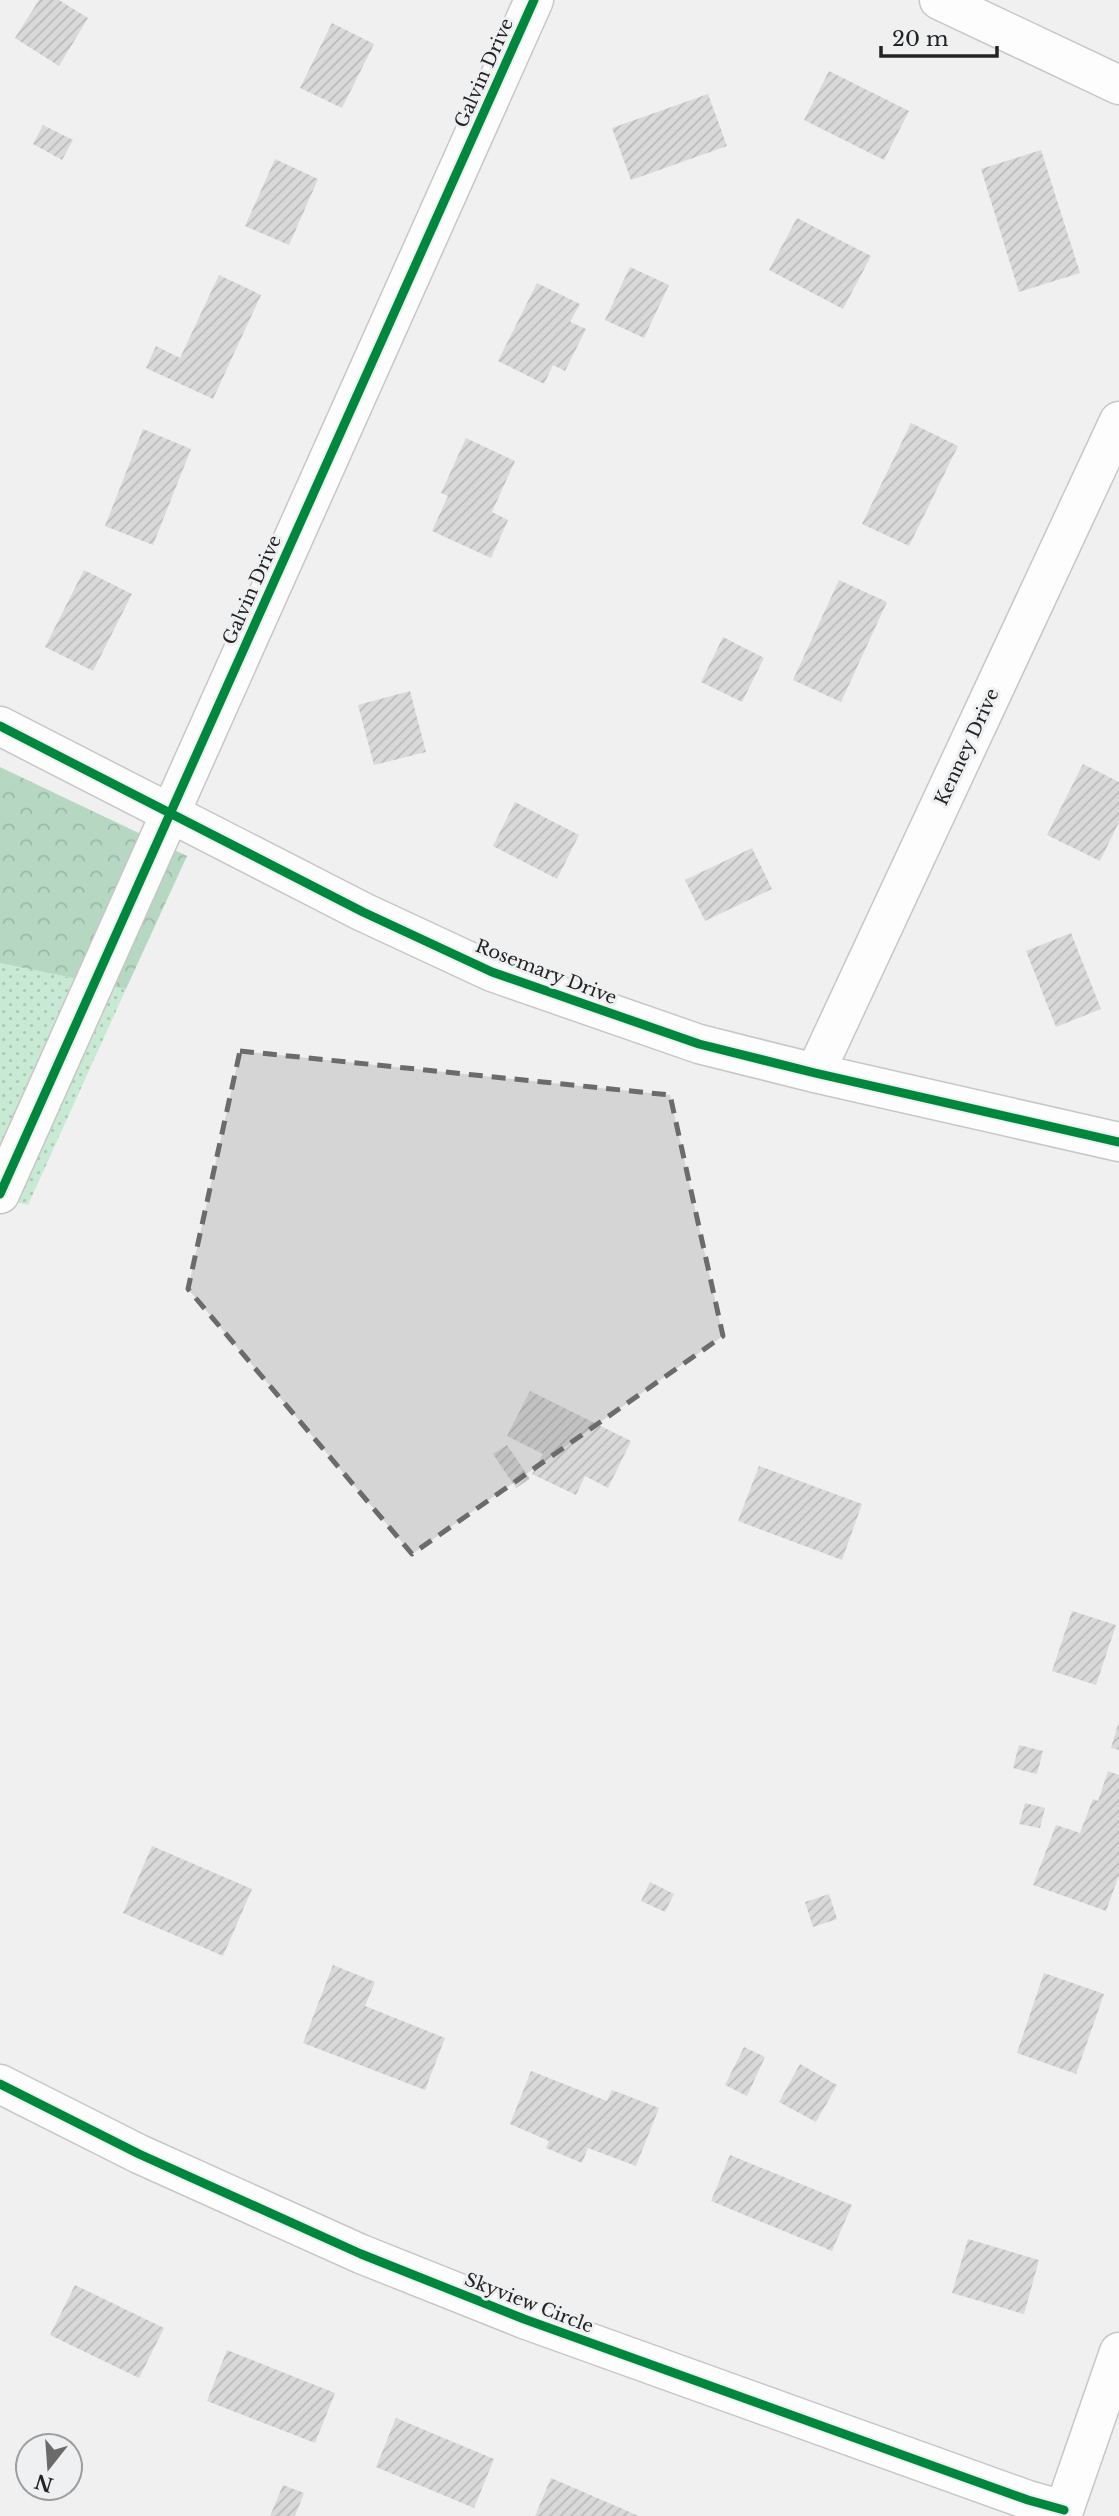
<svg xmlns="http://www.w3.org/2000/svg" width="1119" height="2516" font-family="'Libre Baskerville',serif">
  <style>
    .green { fill: url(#green-dots) }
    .forest { fill: url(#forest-crowns) }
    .building { fill: url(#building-hatch) }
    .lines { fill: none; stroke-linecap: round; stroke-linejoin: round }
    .street-casing { stroke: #c7c7c7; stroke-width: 41 }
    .street { stroke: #fdfdfd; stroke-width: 38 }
    .cycleway-casing { stroke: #eff0f1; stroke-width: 13 }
    .cycleway { stroke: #00873e; stroke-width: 9 }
    .marked { fill: #6b6b6b; fill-opacity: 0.2; stroke: #6b6b6b; stroke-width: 5; stroke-dasharray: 14 9; stroke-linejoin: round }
    .labels { text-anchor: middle; stroke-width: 6; stroke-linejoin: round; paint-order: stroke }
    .street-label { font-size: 18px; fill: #232324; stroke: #eff0f1 }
  </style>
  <defs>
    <pattern id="green-dots" width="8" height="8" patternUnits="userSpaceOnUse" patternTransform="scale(1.75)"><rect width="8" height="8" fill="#c8e9d3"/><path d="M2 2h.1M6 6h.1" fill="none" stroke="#acc8b5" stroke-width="1.8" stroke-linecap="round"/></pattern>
    <pattern id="forest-crowns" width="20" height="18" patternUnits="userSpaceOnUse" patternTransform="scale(1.75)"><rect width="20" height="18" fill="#b6d8c3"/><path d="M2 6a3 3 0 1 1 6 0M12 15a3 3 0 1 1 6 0" fill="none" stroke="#9cb9a7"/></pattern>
    <pattern id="building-hatch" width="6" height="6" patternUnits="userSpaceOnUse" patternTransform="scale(1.75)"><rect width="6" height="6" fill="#d9d9d9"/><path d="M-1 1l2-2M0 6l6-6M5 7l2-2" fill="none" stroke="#bababa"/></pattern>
  </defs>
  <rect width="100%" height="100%" fill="#f0f0f0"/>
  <path class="green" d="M0,963L126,989L28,1205L0,1198Z"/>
  <path class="forest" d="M0,767L187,856L126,989L0,963Z"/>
  <path class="building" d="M39,0H59L88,18L59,66L15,38Z
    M332,23L374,44L342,108L300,88Z
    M829,71L909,111L884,160L804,120Z
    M708,94L727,146L631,180L612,128Z
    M43,125L73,140L62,160L33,144Z
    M1041,150L1080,273L1019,292L981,169Z
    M275,159L318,179L289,245L245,226Z
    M797,218L871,256L843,309L769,270Z
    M630,267L669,285L644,338L605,320Z
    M219,275L261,295L213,399L146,368L156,346L180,358Z
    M537,283L580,304L570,322L586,329L565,371L553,365L544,384L498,361Z
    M911,423L958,446L909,546L862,524Z
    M143,429L191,449L153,545L105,526Z
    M466,438L515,461L492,512L508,520L491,558L432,531L448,496L441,493Z
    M84,570L132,594L93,671L45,647Z
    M839,580L887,602L841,702L793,680Z
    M723,637L764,658L742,702L701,682Z
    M410,691L426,752L374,765L358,705Z
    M1083,764L1119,782V822L1100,861L1047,835Z
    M515,802L579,835L557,879L493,846Z
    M752,848L772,889L705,921L685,880Z
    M1071,933L1101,1009L1056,1027L1026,951Z
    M530,1391L631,1441L608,1488L585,1476L576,1495L532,1474L543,1454L507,1436Z
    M507,1445L530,1479L516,1488L493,1454Z
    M759,1466L862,1504L842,1560L738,1521Z
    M1072,1611L1116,1625L1096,1685L1052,1671Z
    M1118,1724L1119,1725V1750L1111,1748Z
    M1019,1745L1043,1751L1037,1774L1013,1768Z
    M1108,1771L1119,1775V1875L1106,1911L1033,1885L1056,1825L1080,1833L1093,1799L1098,1801Z
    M1025,1803L1045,1808L1040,1828L1019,1824Z
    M152,1846L252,1889L223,1956L123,1913Z
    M650,1882L674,1894L665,1912L641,1901Z
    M829,1894L837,1919L813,1927L805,1902Z
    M333,1965L375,1982L365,2006L445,2038L425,2090L303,2043Z
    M1044,1973L1104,1994L1076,2074L1017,2053Z
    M744,2047L765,2057L747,2096L725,2085Z
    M800,2064L837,2085L816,2122L779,2102Z
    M531,2071L607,2101L612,2090L659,2108L636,2166L588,2148L582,2163L546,2148L549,2141L510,2124Z
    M730,2155L852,2205L832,2251L711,2201Z
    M968,2239L1039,2260L1024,2314L952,2293Z
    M75,2285L164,2328L139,2378L50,2335Z
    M227,2350L335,2393L315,2443L207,2401Z
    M396,2418L494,2459L474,2508L376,2467Z
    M551,2478L639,2516H535Z
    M283,2485L304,2493L295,2516H270Z"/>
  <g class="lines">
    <defs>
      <path id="street" d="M939,0L1119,85
        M0,726L363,912L492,972L699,1044L815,1073L1119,1142
        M815,1073L1119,421
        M0,1194L534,0
        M0,2084L139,2154L361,2254L524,2319L1028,2500L1064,2510
        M1062,2516L1119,2352"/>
    </defs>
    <use href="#street" class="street-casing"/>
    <use href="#street" class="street"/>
    <defs>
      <path id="cycleway" d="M0,726L363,912L492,972L699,1044L815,1073L1119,1142
        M0,1194L534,0
        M0,2084L139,2154L361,2254L524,2319L1028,2500L1064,2510"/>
    </defs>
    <use href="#cycleway" class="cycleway-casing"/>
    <use href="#cycleway" class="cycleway"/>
  </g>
  <path class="marked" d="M240,1051L670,1095L723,1336L412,1554L188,1289Z"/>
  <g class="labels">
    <g class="street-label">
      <text transform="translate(484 73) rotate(-66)" y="6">Galvin Drive</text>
      <text transform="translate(252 590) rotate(-66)" y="6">Galvin Drive</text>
      <text transform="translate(967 747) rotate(-65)" y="6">Kenney Drive</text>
      <text transform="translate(546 972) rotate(21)" y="6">Rosemary Drive</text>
      <text transform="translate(529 2303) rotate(21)" y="6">Skyview Circle</text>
    </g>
  </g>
  <g transform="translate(49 2467) rotate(197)"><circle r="33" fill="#eff0f1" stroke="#9d9e9f" stroke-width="2"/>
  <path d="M0-5L12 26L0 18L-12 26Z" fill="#6b6b6b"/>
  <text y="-10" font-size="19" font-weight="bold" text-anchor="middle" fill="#232324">N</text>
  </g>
  <path d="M881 46v10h116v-10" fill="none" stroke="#232324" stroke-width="3.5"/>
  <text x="892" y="46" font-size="21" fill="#232324" stroke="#eff0f1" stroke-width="5" paint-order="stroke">20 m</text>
</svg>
